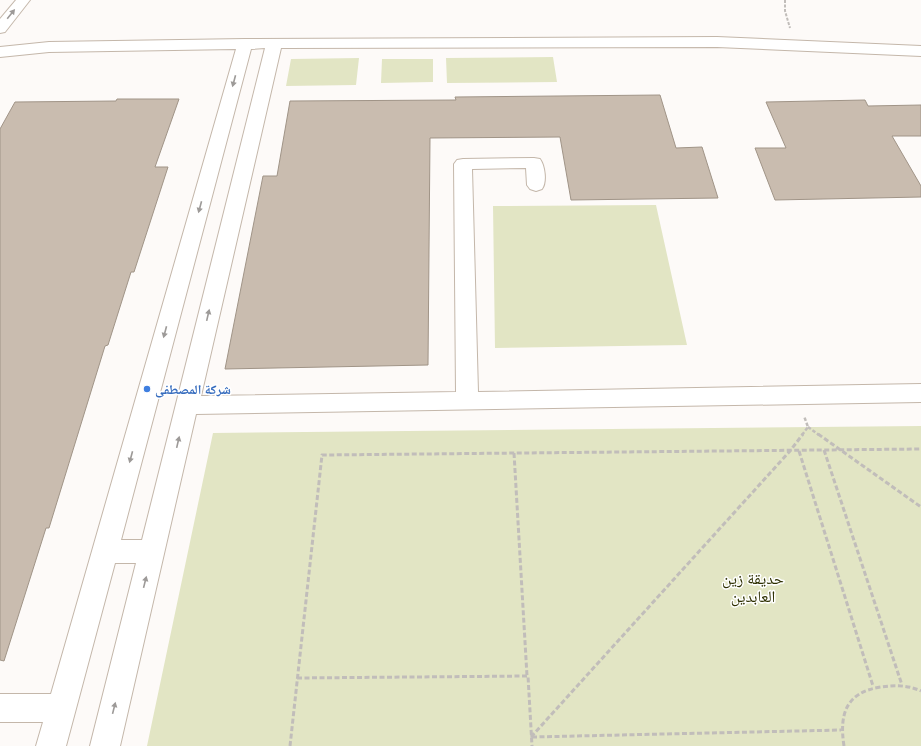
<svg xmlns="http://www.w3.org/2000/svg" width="921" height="746" font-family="'Noto Sans','Noto Naskh Arabic',sans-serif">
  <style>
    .green { fill: #e2e5c4 }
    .building { fill: #c9bcaf; stroke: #a09487 }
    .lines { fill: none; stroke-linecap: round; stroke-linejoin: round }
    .minor-casing { stroke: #c4b7aa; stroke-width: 2 }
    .major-casing { stroke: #c4b7aa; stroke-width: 2 }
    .path-far2 { stroke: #c1bdba; stroke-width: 2; stroke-dasharray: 3 1.5; stroke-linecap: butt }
    .path-far1 { stroke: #c1bdba; stroke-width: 2.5; stroke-dasharray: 3.5 2; stroke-linecap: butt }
    .path { stroke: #c1bdba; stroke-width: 3; stroke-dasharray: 5 2.5; stroke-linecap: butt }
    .minor { fill: #fff; fill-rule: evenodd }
    .major { fill: #fff; fill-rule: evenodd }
    .oneway { fill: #9d9a98 }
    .shop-dot { fill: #3f7fe0; stroke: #fff; stroke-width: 1.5 }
    .labels { text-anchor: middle; stroke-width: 3; stroke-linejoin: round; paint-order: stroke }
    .shop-label { font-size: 13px; font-weight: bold; fill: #366cbe; stroke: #fff; text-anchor: start }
    .near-park-label { font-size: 16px; fill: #2d2f00; stroke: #fff }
  </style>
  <rect width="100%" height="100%" fill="#fdfaf8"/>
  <path class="green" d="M553,57L557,82L447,83L446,58Z
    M359,58L356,85L286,86L291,59Z
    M382,59H433V82L381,83Z
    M656,205L687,345L495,348L493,206Z
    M921,426V746H147L213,433Z"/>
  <path class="building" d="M660,95L676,148L702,147L718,198L571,200L560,137L430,138L428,365L225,369L263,176H277L290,101L456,100L455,97Z
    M117,99H179L155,167H168L134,272H131L108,345L105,346L49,528H46L4,661L0,660V129L15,102L116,101Z
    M865,100L868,106L921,105V136H892L921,186V197L775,200L755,148H786L766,102Z"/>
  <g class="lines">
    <defs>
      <path id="minor" d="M717,37L921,46V56L717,47L281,48L201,396L456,392L454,164L457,160L463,159L534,158L540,159C545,166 547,182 542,189L536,191L530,189L527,185L526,168L472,169L478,392L921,384V402L196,414L120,746H90L136,563H115L66,746H36L43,722H0V694H51L236,49L49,52L0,57V47L49,42L245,39ZM265,48L142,540H121L251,49Z"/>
      <path id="major" d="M16,0H30L5,32L0,33V19Z"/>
    </defs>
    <use href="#minor" class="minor-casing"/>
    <use href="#major" class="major-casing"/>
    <path class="path-far2" d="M785,0V11L790,28"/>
    <path class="path-far1" d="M808,427L819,435
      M802,435L808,427L804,416"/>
    <path class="path" d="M818,434L921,507
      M824,450L902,685
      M799,451L873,686
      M514,453L527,676
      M297,678L528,676L532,746
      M531,737L790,451L803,434
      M532,737L841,730
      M290,746L322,455L921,449
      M844,746C839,714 846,692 881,687C895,685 908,685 921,691"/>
    <use href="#minor" class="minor"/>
    <use href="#major" class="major"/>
  </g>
  <defs><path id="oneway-solid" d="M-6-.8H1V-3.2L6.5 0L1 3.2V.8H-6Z"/></defs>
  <g class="oneway">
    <use href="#oneway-solid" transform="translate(11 14) rotate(-51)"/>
    <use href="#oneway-solid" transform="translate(234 81) rotate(105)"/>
    <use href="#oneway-solid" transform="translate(200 207) rotate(105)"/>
    <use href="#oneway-solid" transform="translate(208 315) rotate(-77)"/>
    <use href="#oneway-solid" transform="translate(165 332) rotate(105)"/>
    <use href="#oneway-solid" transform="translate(178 442) rotate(-77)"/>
    <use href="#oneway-solid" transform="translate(131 457) rotate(105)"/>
    <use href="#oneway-solid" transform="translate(145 582) rotate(-76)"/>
    <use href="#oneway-solid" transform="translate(114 708) rotate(-76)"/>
  </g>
  <circle class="shop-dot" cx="147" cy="389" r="4"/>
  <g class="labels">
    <g class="shop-label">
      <text x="155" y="394">شركة المصطفى</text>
    </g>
    <g class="near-park-label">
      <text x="753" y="584">حديقة زين<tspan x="753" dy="18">العابدين</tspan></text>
    </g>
  </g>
</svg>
